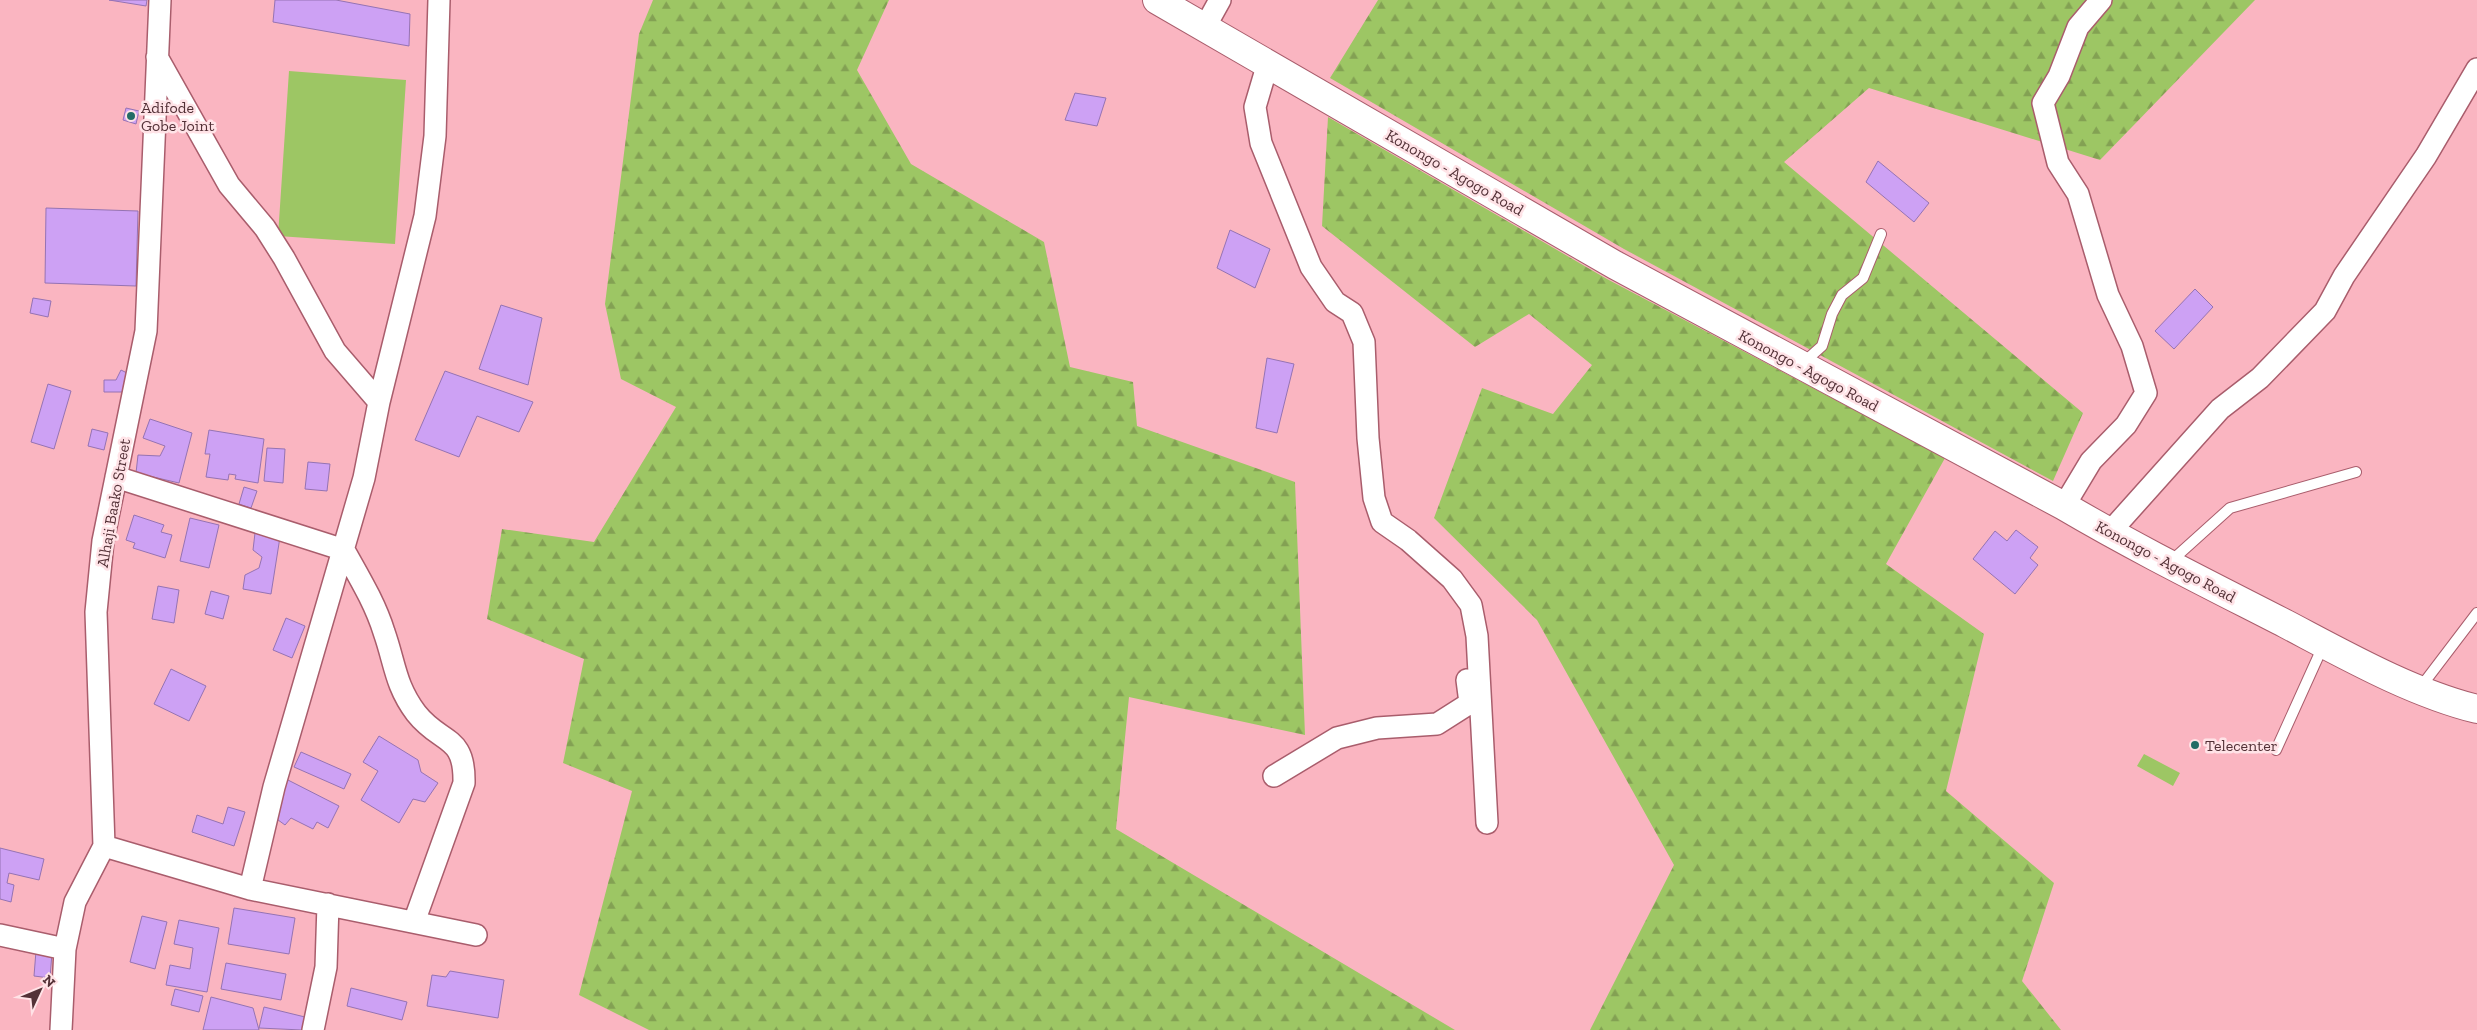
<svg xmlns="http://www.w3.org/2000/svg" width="2477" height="1030" font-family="'Zilla Slab',serif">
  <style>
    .forest { fill: url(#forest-firs) }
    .park { fill: #9dc664 }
    .building { fill: #cda1f4; stroke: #9573b3 }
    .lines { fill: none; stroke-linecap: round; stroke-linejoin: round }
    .service-casing { stroke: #a95d6c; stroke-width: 12 }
    .minor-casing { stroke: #a95d6c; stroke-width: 24 }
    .secondary-casing { stroke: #a95d6c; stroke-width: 30 }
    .service { stroke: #fff; stroke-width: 10 }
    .minor { stroke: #fff; stroke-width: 21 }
    .secondary { stroke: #fff; stroke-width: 28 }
    .poi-dot { fill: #226c66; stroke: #ffe3e7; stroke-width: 2 }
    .labels { text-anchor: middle; stroke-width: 5; stroke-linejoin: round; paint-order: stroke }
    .poi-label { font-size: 16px; fill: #533137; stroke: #ffe3e7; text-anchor: start }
    .street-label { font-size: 16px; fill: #533137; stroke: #ffe3e7 }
  </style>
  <defs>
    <pattern id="forest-firs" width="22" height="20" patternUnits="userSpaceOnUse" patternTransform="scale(1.25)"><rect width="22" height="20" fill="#9dc664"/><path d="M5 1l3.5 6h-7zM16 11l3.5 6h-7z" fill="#83a153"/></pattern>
  </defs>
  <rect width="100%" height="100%" fill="#fab5c1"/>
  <path class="forest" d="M653,0H889L857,70L911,164L1044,242L1070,367L1133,382L1137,426L1295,482L1305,735L1129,697L1116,829L1455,1030H649L579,995L632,791L563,763L584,659L487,619L502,529L594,542L676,407L621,379L605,304L639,34Z
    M1378,0H2255L2100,160L1869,88L1784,162L2083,413L2053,481L1624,249L1330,78Z
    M1328,117L1607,279L1945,458L1886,564L1984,634L1946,791L2054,883L2022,981L2061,1030H1590L1674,865L1537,620L1434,518L1482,388L1553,414L1592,365L1529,314L1475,347L1322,226Z"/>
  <path class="park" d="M289,71L406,80L395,244L278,236Z
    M2144,754L2180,773L2173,786L2137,766Z"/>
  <path class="building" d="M109,0H147L146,6Z
    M275,0H336L410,14L409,46L273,22Z
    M1075,93L1106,98L1097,126L1065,120Z
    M126,108L139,111L136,124L123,120Z
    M1878,161L1929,203L1914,222L1866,182Z
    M46,208L138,211L136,286L45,283Z
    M1230,230L1270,249L1255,288L1217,268Z
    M2195,289L2213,307L2174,349L2155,331Z
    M33,298L51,301L48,317L30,313Z
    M501,305L542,318L528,385L479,369Z
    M1267,358L1294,364L1277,433L1256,428Z
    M121,370L127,373V392H104V380H116Z
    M445,371L533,402L519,432L477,416L459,457L415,440Z
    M48,384L71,391L54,449L31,442Z
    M150,419L192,433L179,483L136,473L138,455L160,456L165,446L143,438Z
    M92,429L108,433L104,450L88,446Z
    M209,430L264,439L258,483L235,479L236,475L229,474L228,480L206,477L210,454H205Z
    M267,448L285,449L283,483L264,481Z
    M308,462L330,464L327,491L305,489Z
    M244,487L257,491L251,508L239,504Z
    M134,515L164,525L161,532L172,535L165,558L133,548L135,543L126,540Z
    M190,518L219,525L209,568L180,561Z
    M2016,530L2038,547L2030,558L2038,565L2015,594L1973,559L1995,531L2007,541Z
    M255,533L280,537L271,594L243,589L245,575L259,568L262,557L253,550Z
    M158,586L179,590L174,623L152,619Z
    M211,591L229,596L223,619L205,614Z
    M286,618L305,626L292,658L273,650Z
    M171,669L206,686L189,721L154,704Z
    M379,736L418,760L421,772L438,783L425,802L413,799L399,823L361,800L378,771L363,762Z
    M301,752L351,774L344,789L294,767Z
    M286,779L339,806L328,828L317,822L313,829L291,818L285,825L274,817Z
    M228,807L245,812L234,846L192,832L197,815L223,824Z
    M0,848L44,859L39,880L9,873L7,883L14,885L11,902L0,899Z
    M234,908L295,918L289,954L228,944Z
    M142,916L167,922L155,969L130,962Z
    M179,920L219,928L207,992L166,985L170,965L190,969L193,948L174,944Z
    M36,951L52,953L50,978L34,976Z
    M226,963L286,974L281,1000L221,989Z
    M450,971L504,980L498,1018L427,1006L432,975L446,977Z
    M351,988L407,1002L402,1020L347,1006Z
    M175,989L203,996L199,1012L171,1005Z
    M211,997L253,1008L259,1030H203Z
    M264,1007L305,1017L302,1030L259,1028Z"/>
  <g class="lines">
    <defs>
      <path id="service" d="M1803,363L1822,346L1832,314L1842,295L1863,278L1881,234
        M2169,563L2230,508L2356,472
        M2420,688L2477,613
        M2276,750L2323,646"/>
      <path id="minor" d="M1205,27L1220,0
        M157,57L229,185L265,228L284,258L335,351L379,402
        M1268,63L1255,107L1261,143L1311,267L1335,302L1352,313L1364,342L1368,438L1374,498L1382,522L1408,540L1452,579L1471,605L1477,636L1487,823
        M116,477L344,550C359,577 375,603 384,632C395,663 395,685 416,713C441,745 465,734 464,783L414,922
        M2064,506L2091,461L2126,425L2146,393L2132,346L2108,295L2078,194L2058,163L2043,103L2059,76L2078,27L2101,0
        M2109,533L2220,409L2260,378L2325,311L2344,276L2426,156L2477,69
        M1274,776L1337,738L1377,728L1437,724L1470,703L1467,680
        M104,846L250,889L476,935
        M250,889L274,787L364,478L379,402L425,216L435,136L439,0
        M0,935L65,949
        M61,1030L65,949L75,902L104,846L96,612L103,541L146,331L160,0
        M313,1030L326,967L328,904"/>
      <path id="secondary" d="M1157,0L1615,265L2064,506C2137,549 2212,586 2286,624C2345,655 2412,693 2477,709"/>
    </defs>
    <use href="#service" class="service-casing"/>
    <use href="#minor" class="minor-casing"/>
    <use href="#secondary" class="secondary-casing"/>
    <use href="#service" class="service"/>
    <use href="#minor" class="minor"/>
    <use href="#secondary" class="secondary"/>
  </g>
  <g class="poi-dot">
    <circle cx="131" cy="116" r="5"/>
    <circle cx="2195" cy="745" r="5"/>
  </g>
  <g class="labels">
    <g class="poi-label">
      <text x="141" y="113">Adifode<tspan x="141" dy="18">Gobe Joint</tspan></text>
      <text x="2205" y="751">Telecenter</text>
    </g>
    <g class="street-label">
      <text transform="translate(1455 172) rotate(30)" y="6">Konongo - Agogo Road</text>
      <text transform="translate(1809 370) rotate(28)" y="6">Konongo - Agogo Road</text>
      <text transform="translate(113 503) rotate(-80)" y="6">Alhaji Baako Street</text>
      <text transform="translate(2166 561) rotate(28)" y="6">Konongo - Agogo Road</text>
    </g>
  </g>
  <g transform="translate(40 990) rotate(46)" stroke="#ffe3e7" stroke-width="4" paint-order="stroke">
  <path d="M0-4L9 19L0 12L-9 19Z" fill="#533137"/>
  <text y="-8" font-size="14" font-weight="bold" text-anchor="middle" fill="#533137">N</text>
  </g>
</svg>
